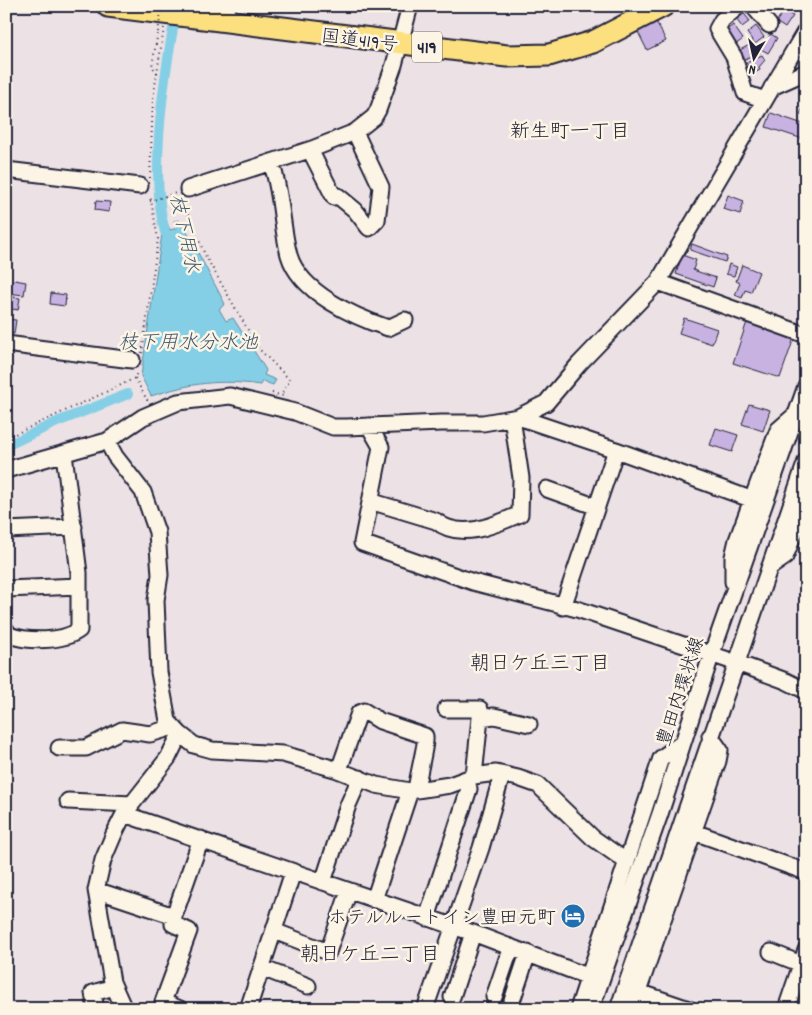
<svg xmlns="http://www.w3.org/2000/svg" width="812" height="1015" font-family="Dekko,'Klee One',sans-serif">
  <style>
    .water { fill: #85cfe6; stroke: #5d8aa2 }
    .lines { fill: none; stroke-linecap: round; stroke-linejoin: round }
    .canal { stroke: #85cfe6; stroke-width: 10 }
    .building { fill: #c8b2e1; stroke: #22223b }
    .minor-casing { stroke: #22223b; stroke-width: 19 }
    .highway-casing { stroke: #22223b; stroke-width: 25 }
    .path { stroke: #22223b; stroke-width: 2; stroke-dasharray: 1 4; stroke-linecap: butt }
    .minor { stroke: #fcf5e5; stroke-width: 15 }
    .highway { stroke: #fce080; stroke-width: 21 }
    .path-bridge { stroke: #22223b; stroke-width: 2; stroke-dasharray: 1 4; stroke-linecap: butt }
    .labels { text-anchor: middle; stroke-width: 5; stroke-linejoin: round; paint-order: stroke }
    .shield { fill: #fcf5e5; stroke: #63616e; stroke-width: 1 }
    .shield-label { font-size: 18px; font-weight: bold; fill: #22223b }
    .street-label { font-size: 19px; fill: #22223b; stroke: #fcf5e5 }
    .poi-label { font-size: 19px; fill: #22223b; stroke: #fcf5e5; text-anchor: end }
    .neighbourhood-label { font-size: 20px; fill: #22223b; stroke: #fcf5e5 }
    .water-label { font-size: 20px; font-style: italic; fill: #40566e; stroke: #fcf5e5 }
  </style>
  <rect width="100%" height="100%" fill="#ece1e4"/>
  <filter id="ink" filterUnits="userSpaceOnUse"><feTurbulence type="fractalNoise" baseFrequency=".02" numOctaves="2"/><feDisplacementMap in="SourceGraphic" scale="10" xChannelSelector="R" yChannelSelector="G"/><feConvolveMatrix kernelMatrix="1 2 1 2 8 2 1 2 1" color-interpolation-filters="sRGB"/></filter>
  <g filter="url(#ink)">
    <path class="water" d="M165,218L170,230L177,228L174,221L179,220L182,227L184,226L225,304L219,309L226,321L233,318L266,370L264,375L276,380L273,385L262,381L260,385C219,379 191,383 151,396L141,376L162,234L158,221Z"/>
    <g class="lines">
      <path class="canal" d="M165,232C149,172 164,75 176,13
        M6,446L57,422L128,394"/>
    </g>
    <path class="building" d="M788,6H799L796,11Z
      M741,10L750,21L742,27L733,15Z
      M784,11L793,16L785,28L776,22Z
      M656,21L666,41L647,50L637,30Z
      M733,25L743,39L735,45L725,31Z
      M756,26L764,37L755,44L747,33Z
      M771,34L777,38L768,53L761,49Z
      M751,44L754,50L758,48L760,53L752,58L751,56L745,59L743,56L740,58V50Z
      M801,49L806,51V63L797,58Z
      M762,55L765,60L759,67L760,70L752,74L746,62Z
      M806,98V117L800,115Z
      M771,113L806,125V140L766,127Z
      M728,195L744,201L740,214L723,209Z
      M96,201L110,202L109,212L95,210Z
      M692,244L727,257L725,262L690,250Z
      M682,255L696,260L693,270L716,278L713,287L676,274Z
      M729,264L737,267L734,276L726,274Z
      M742,265L759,272L751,292L745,290L742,298L735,295L740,283L736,281Z
      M9,279L26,282L24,295L7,293Z
      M51,293L66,295L65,306L50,304Z
      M6,296L20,298L18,310L6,308Z
      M684,318L717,329L712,344L679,333Z
      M6,319L16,320L14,334L6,333Z
      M747,322L794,338L780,378L733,363Z
      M749,404L770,410L763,431L742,424Z
      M716,428L738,435L732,452L710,445Z"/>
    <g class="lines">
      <defs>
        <path id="minor" d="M739,6L722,20L717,29L734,57L745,93L765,100
          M753,6L769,25
          M222,21L228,6
          M772,87L806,72
          M310,150L334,197L338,196L355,210L369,228L377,220L381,187L355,132
          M271,162C282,192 281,225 289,255C300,293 355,317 388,328L405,320
          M6,170L140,186
          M188,189L312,149L355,132L374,117L378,110L394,65L410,6
          M658,282L806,335
          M6,344L132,360
          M518,417L616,450L753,500
          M369,426L381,447L362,543L473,582L577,609L737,663L786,681L806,691
          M107,441L115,456L143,492L157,532L160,575L156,600L159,672L168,721L180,734L194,745L212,750L283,754L335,769L376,785L410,791L450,785L474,776L496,773L518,778L538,785L593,838L627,862
          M6,470L107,441L143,417L178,402L230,396L295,412L333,427H347L441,423H483L518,417L546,403L579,364L658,282L806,30
          M547,489L597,507
          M370,501L436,521C460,541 495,525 520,514L521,478L512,418
          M6,530L74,527
          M769,568L785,557L806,504
          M733,582V557L737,540L778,430L794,416
          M6,589L79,586
          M563,607L616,450
          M6,630L9,635C28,642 63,642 79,630V573L64,454
          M446,709H480
          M59,748H86L122,730L150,734L173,727
          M339,770L359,713L364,711L380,721L425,736C427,741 417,780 416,790
          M474,776L480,718L494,716L529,724
          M68,801L132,804
          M124,814L473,933L589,977
          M694,832L806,872
          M323,882L348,805L360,778
          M96,890L174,916L173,924L189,931L163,1002L180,1009
          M374,900L410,791
          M174,916L201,839
          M427,918L469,789L467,780
          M274,931L328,952L349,891
          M771,952L801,964
          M262,968L308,986
          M639,992L689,1009
          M452,997L473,933
          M494,997L511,947
          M512,1001L528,953
          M96,1009L93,993L114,987
          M124,1009L112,982L96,890L103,860L114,834L124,814L168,758L180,734
          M248,1009L293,872
          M425,1009L481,848L502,775
          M578,1009L661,758L682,743
          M591,1009L660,814L711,656L806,386
          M618,1009L806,461
          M632,1009L718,761L720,750L710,736
          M786,1009L806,950"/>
        <path id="highway" d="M108,6L507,56L549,55L593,42L663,6"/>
      </defs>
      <use href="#minor" class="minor-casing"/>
      <use href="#highway" class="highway-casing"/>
      <path class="path" d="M157,73L152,66L158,32
        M150,178L153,99L164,28
        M165,196L185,208L206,257L259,349L290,380L282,393
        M150,201L176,193
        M142,353L158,239L150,195
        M135,378L147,400L151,399
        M272,393L287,397
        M6,435L11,436L121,385L135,378L137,372"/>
      <use href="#minor" class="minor"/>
      <use href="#highway" class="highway"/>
      <path class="path-bridge" d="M158,32L162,6"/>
    </g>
  </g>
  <defs>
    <symbol id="hotel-disc" viewBox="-11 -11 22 22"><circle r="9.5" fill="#1f6fb2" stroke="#fcf5e5"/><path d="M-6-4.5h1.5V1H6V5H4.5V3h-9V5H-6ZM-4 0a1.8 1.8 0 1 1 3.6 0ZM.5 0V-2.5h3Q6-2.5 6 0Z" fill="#fff"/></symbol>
  </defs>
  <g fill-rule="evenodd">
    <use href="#hotel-disc" x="559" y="902" width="28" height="28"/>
  </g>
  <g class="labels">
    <rect class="shield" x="412" y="31.5" width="30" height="31" rx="4"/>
    <g class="shield-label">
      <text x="427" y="53">419</text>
    </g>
    <g class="street-label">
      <text transform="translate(360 39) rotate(7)" y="7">国道419号</text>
      <text transform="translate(679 691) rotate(-72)" y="7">豊田内環状線</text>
    </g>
    <g class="poi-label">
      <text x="556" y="923">ホテルルートイン豊田元町</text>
    </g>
    <g class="neighbourhood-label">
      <text x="570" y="137">新生町一丁目</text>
      <text x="540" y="669">朝日ケ丘三丁目</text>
      <text x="370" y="960">朝日ケ丘二丁目</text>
    </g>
    <g class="water-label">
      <text transform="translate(186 233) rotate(78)" y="7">枝下用水</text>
      <text x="188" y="348">枝下用水分水池</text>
    </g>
  </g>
  <rect width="812" height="1015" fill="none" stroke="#fcf5e5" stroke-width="25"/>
  <rect x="12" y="12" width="787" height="990" fill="none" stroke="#22223b" stroke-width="2" filter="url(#ink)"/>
  <g transform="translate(754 58) rotate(189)" stroke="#fcf5e5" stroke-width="4" paint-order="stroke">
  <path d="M0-4L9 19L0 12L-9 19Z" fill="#22223b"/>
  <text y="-8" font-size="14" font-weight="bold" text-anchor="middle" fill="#22223b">N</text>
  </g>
</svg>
